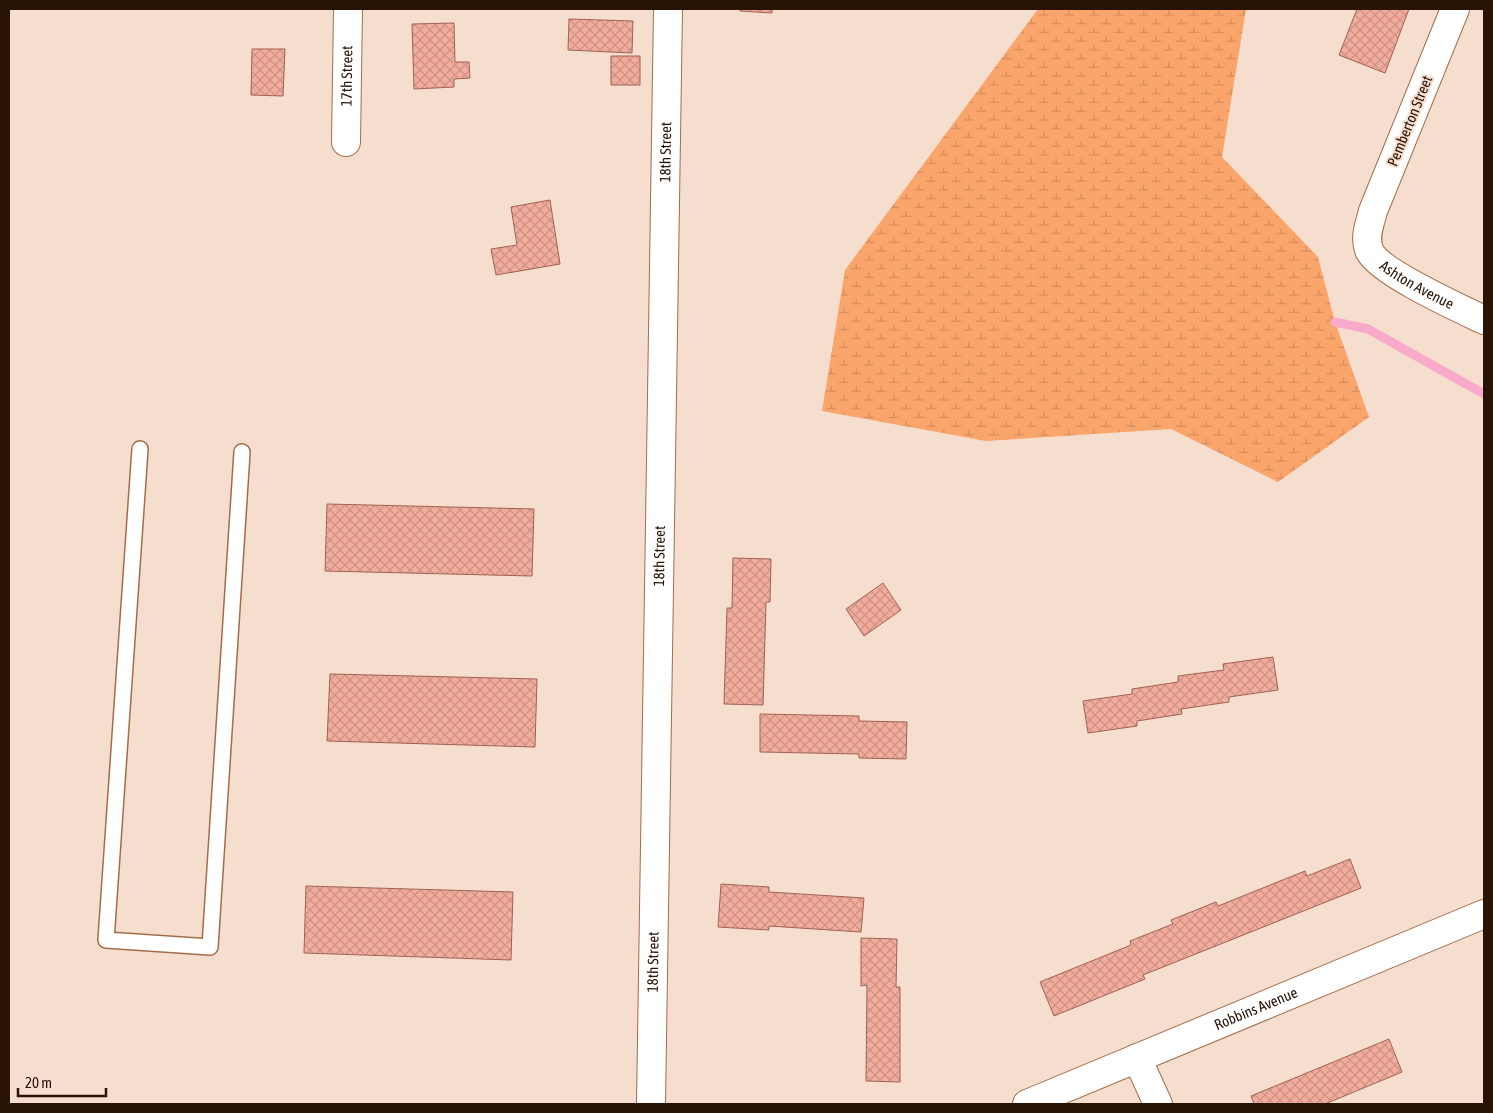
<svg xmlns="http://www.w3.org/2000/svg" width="1493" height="1113" font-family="'Asap Condensed',sans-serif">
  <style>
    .wetland { fill: url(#wetland-marsh) }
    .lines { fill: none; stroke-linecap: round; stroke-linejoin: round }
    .stream { stroke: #f9aaca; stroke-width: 9 }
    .building { fill: url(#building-cross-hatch); stroke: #a06153 }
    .service-casing { stroke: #a26d49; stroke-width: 18 }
    .minor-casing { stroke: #a26d49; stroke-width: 30 }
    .service { stroke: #fff; stroke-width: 15 }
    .minor { stroke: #fff; stroke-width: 28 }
    .labels { text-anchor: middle; stroke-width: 4; stroke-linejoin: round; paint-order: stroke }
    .street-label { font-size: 15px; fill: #281305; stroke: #f6decf }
  </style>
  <defs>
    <pattern id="wetland-marsh" width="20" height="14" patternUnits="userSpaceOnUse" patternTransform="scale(1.25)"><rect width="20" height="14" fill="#faa56c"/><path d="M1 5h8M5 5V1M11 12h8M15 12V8" fill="none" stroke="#d68d5c"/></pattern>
    <pattern id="building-cross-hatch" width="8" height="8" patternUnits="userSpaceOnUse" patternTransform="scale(1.25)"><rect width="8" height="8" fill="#f1ac9c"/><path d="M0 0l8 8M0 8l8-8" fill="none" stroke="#cf9385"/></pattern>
  </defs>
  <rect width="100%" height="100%" fill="#f6decf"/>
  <path class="wetland" d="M1038,9H1246L1222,157L1318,257L1335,322L1369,417L1278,482L1171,429L986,441L822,411L845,270Z"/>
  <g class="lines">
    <path class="stream" d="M1335,322L1368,329L1484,394"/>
  </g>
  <path class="building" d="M740,9H772V13L740,11Z
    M1357,9H1409L1385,73L1339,55Z
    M569,19L633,21L632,53L568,50Z
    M454,23L455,62H469L470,78L454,79V87L414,89L412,24Z
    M252,49H285L283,96L251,95Z
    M611,56H640V85H611Z
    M550,200L560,264L496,275L491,249L517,245L511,207Z
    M327,504L534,509L532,576L325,571Z
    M733,558L771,559L770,602H766L763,705L724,704L727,608H732Z
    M883,583L901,610L864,636L846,609Z
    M1273,657L1278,690L1229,697V702L1181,709L1182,714L1137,721V726L1088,733L1083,701L1132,694V689L1178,682V676L1224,670L1223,664Z
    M330,674L537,679L535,747L327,741Z
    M760,714L859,716V721L907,722L906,759L859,758V754L760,752Z
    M1350,859L1361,888L1143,975L1145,979L1054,1016L1040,982L1131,945L1130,941L1173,924L1171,920L1216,902L1218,906L1305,871L1307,876Z
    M721,884L769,887V892L864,898L861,932L769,926V930L718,927Z
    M306,886L513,892L511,960L304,953Z
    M861,938L897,939L896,987H900V1082L866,1081L867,985L861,986Z
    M1389,1039L1402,1072L1325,1104H1254L1251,1096Z"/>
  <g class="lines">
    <defs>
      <path id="service" d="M140,449L106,940L210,947L242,452"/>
      <g id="minor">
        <path id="s1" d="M1455,9L1373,211C1370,223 1364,237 1369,250C1377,271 1461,309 1484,320"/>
        <path id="s2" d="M346,142L348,9"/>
        <path d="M1137,1058L1158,1104"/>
        <path id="s3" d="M651,1104L668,9"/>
        <path id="s4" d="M1027,1104L1484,914"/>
      </g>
    </defs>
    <use href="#service" class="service-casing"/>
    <use href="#minor" class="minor-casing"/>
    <use href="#service" class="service"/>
    <use href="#minor" class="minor"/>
  </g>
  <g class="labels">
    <g class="street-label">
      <text dy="5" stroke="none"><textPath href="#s2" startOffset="66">17th Street</textPath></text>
      <text transform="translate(1410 121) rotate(-68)" y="5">Pemberton Street</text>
      <text dy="5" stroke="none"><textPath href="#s3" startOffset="952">18th Street</textPath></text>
      <text dy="5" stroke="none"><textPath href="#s1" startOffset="318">Ashton Avenue</textPath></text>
      <text dy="5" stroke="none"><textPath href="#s3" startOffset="548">18th Street</textPath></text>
      <text dy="5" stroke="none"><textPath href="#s3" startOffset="142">18th Street</textPath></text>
      <text dy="5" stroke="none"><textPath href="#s4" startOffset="248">Robbins Avenue</textPath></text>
    </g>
  </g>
  <rect width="1493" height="1113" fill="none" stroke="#281305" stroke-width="20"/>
  <path d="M18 1088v8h88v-8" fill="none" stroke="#281305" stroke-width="2.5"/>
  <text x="25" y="1088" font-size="15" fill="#281305" stroke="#f6decf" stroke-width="4" paint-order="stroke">20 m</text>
</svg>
